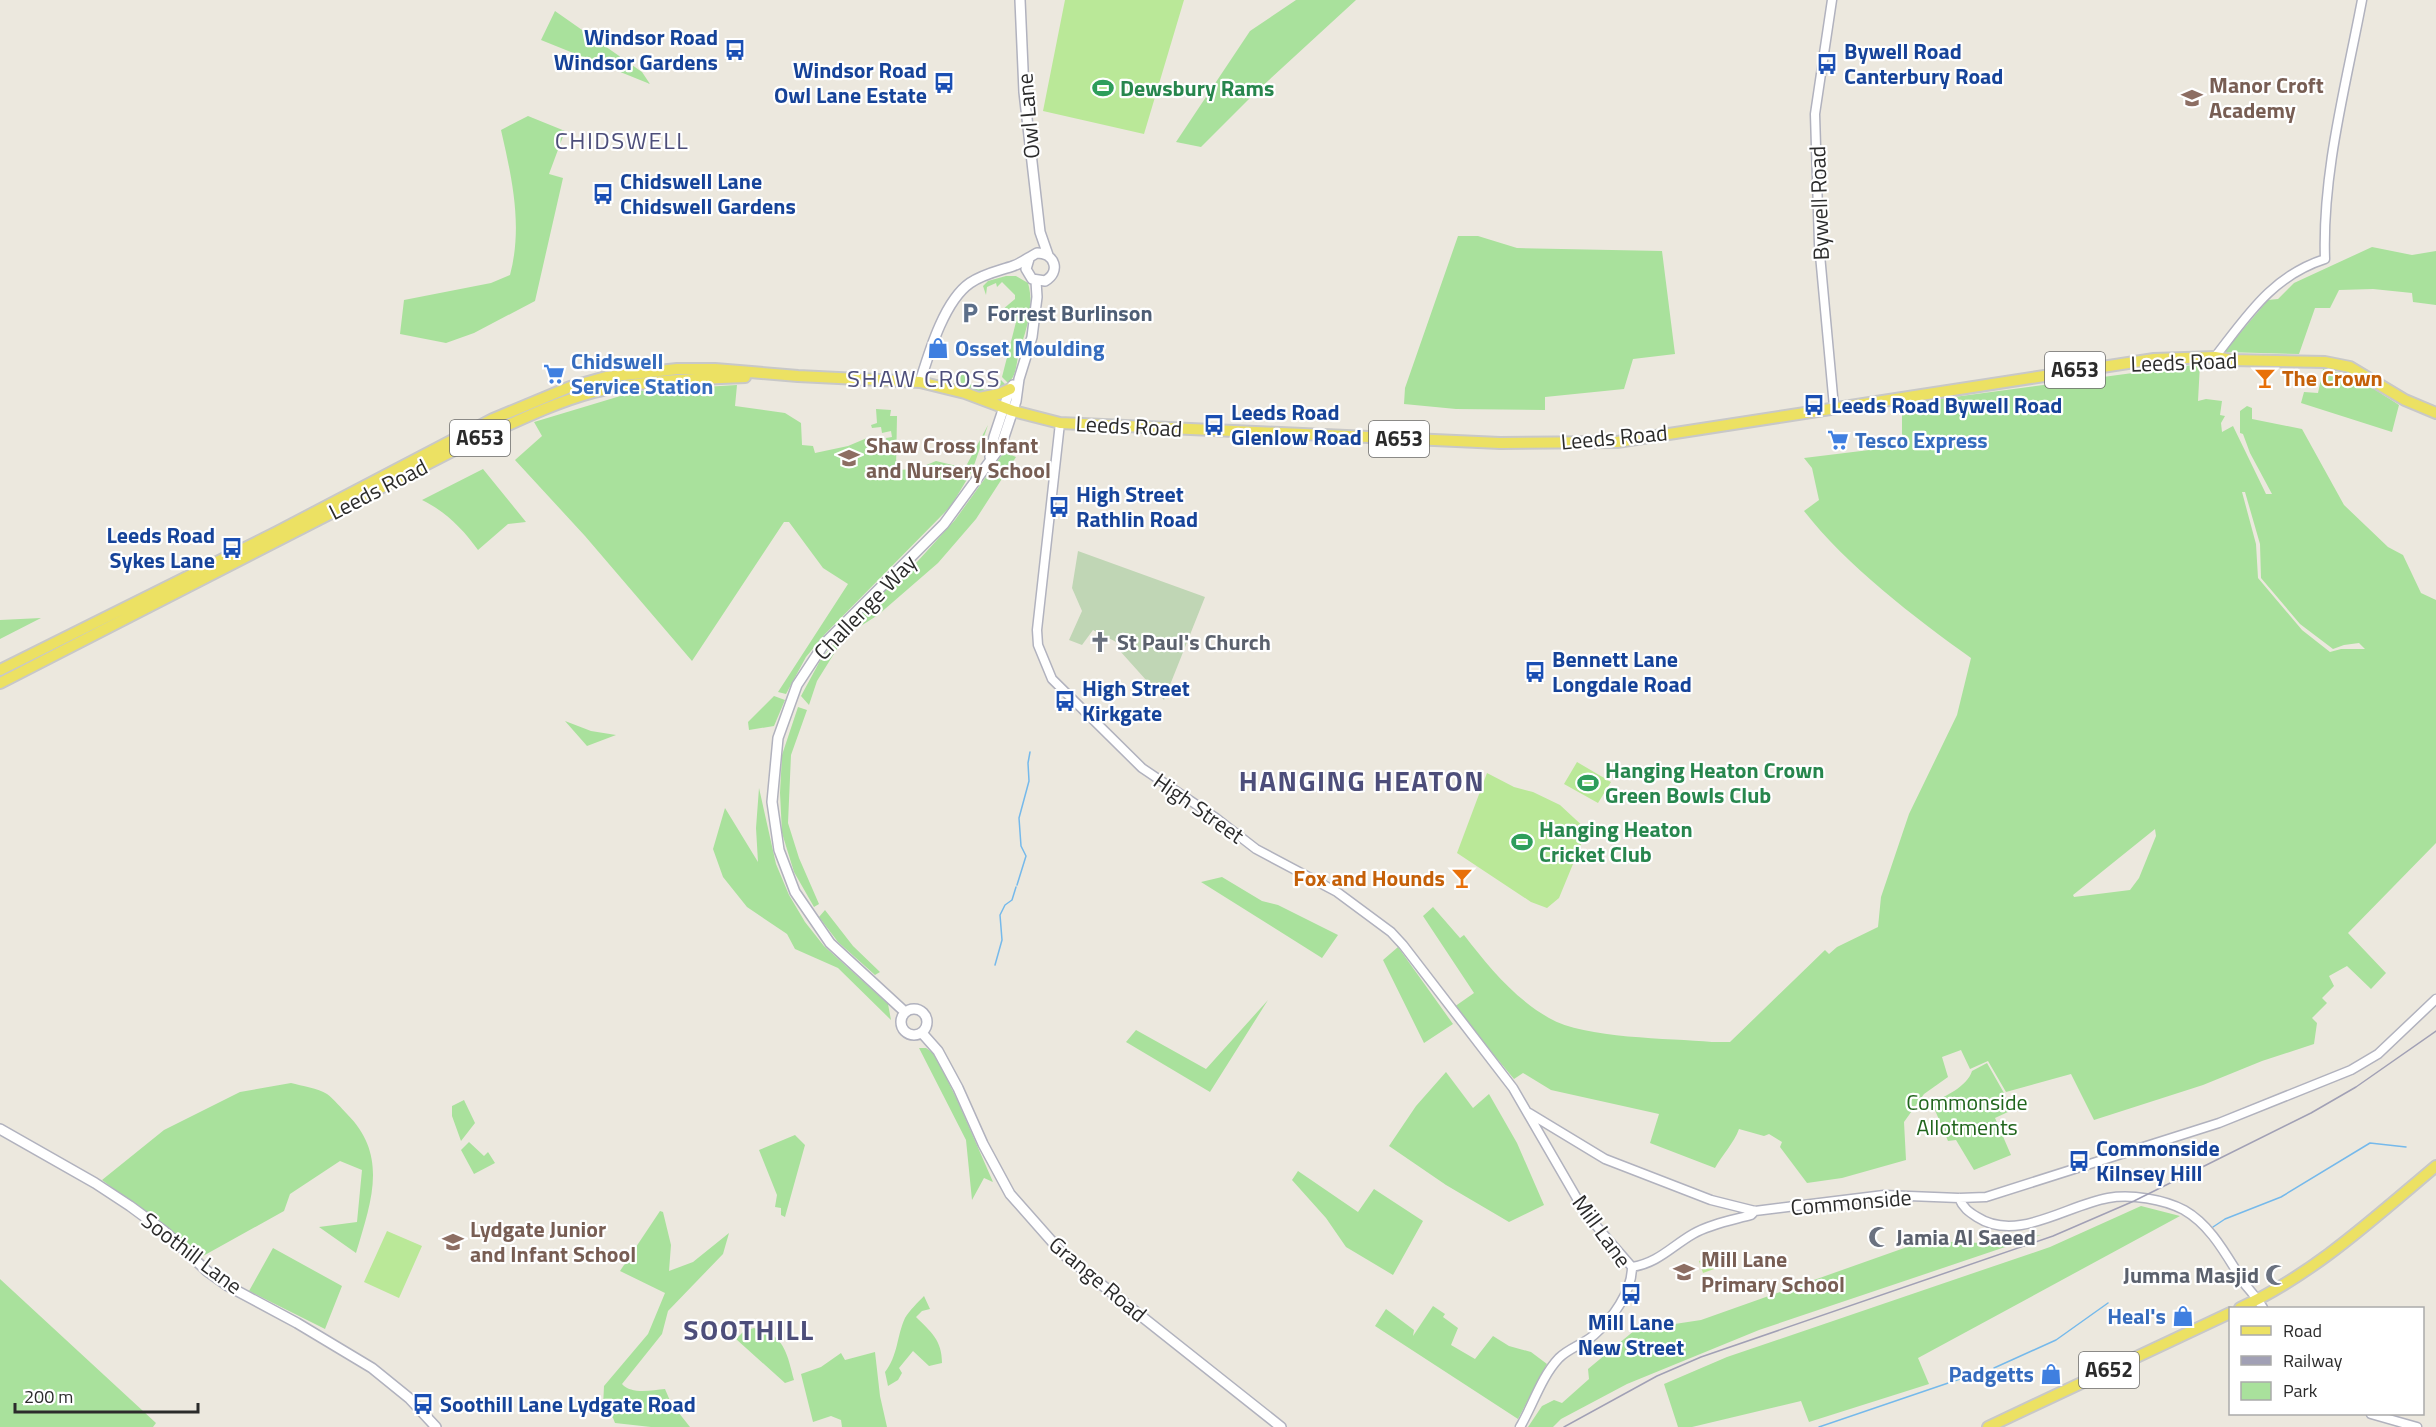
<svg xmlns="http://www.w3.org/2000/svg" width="2436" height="1427" font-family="'Titillium Web',sans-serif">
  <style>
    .green { fill: #a9e19c; fill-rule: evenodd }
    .cemetery { fill: #c0d6b5 }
    .pitch { fill: #bae898 }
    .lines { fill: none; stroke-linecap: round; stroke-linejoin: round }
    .stream { stroke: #75b9eb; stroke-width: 1.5 }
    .tertiary-casing { stroke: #b1b2be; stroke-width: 11 }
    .secondary-casing { stroke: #b1b2be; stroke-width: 12 }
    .primary-casing { stroke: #c8c8c8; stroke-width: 14 }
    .tertiary { stroke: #fff; stroke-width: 8 }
    .secondary { stroke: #fff; stroke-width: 9 }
    .primary { stroke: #ece163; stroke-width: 10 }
    .rail { stroke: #a1a0b5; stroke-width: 1.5 }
    .labels { text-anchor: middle; stroke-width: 4.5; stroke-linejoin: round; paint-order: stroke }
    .shield { fill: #fff; stroke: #6b6b6b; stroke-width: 1.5 }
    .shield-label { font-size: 21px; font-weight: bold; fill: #2b2b2b }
    .transit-label { font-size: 22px; font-weight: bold; fill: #164399; stroke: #fff; text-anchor: start }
    .education-label { font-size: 22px; font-weight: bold; fill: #785e54; stroke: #fff; text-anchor: start }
    .leisure-label { font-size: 22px; font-weight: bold; fill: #27864d; stroke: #fff; text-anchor: start }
    .street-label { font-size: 22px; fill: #2b2b2b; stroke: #fff }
    .service-label { font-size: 22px; font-weight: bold; fill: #4e5e75; stroke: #fff; text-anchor: start }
    .shop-label { font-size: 22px; font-weight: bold; fill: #366cbe; stroke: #fff; text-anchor: start }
    .food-label { font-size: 22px; font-weight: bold; fill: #c56008; stroke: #fff; text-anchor: start }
    .worship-label { font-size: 22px; font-weight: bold; fill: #5b616d; stroke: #fff; text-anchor: start }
    .park-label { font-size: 22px; fill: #21661d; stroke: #fff }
    .neighbourhood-label { font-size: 24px; letter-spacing: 1.5px; fill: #4d4e7a; stroke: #fff }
    .district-label { font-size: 28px; font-weight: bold; letter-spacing: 1.5px; fill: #4d4e7a; stroke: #fff }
  </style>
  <rect width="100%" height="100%" fill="#ece8de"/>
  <path class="green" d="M1296,0H1356L1257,91L1201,147L1176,142L1250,31Z
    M555,11L642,72L650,84L541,40Z
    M528,116L565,131L549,174L563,178L535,301L474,333L446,343L400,334L404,300L491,283L510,275C523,226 512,178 501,130Z
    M1458,236H1478L1517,248L1662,251L1675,354L1633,359L1624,389L1545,397V410L1456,409L1404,404L1405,388Z
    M2372,247L2412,255L2436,251V305L2413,302L2412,293L2373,289L2339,290L2330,308H2315L2299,354L2224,352L2268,300L2278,299L2294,283Z
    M1006,276H1016L1028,283C1035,308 1026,329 1019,353C1016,363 1017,376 1008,383L1002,377L1016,322L997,312L992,303L1002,310L1015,299V295L1002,282L997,287L996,283L987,287L986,295L983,286L988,281Z
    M2200,364L2198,401L2206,399L2222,401L2220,415L2225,416L2221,423L2222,432L2233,426L2266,494H2272L2250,453L2243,434L2240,433V411L2247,406L2252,408V419L2302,429L2344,505L2388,547L2403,555L2421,593L2436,600V843L2348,933L2386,973L2371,989L2347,966L2329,976L2334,986L2322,998L2327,1003L2312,1018L2317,1023L2314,1044L2262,1061L2203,1085L2094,1120L2071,1074L2006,1092L1988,1061L1970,1069L1961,1050L1942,1057L1948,1077L1924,1094L1904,1122L1906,1160L1842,1178L1807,1183L1780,1147L1782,1142L1769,1134L1764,1136L1739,1129C1734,1143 1722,1155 1715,1168L1650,1143L1659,1114L1551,1090L1523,1073L1514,1079L1454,1007L1474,993L1423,916L1433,907L1460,938L1464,935C1488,966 1514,998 1549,1018C1585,1039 1669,1038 1712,1042H1730L1825,950L1829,954L1837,947L1878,927L1881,897L1909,814L1957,715L1971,658C1915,618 1846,565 1804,511L1819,500L1812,468L1804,458L1902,446V404ZM2242,492H2245L2260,544L2261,578L2300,624L2333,649L2344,645L2359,643L2365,649H2341L2330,652L2302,630L2258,578L2256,544ZM2155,829L2156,836L2139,878L2130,890L2074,897L2073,895Z
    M2323,369C2354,375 2373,388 2399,405L2392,432L2301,403L2304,392L2318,393Z
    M963,373L967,375V382L985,390L996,387L1001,380L1007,386L1005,389L980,393L954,384Z
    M737,385L735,406L785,413L801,423L802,445L813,446L815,453L848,446L867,438L869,447L887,443L886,438L892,437L891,431L882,433L881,427L872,428L871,425L877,423L876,409L891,410L890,416H897L896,470L917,469L936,461L965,468L988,425L972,471L951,506L825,634L806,657L786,694L778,692L848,584L823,568L789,522H784L692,661L585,536L515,460L542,436L534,422L637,391Z
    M1004,452L1016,457L976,519L938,563L878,615L845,636L817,681L809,705L801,696L821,659L863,609L917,562L955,520Z
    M483,469L526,522L508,524L478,550C463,529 445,511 422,500Z
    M41,618L0,639V620Z
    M774,696L785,700L774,726L749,730L748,722Z
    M798,707L807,710L791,755L788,823L799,858L819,904L814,907L794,872L782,833L780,793L782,755Z
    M565,721L591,731L616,735L587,746Z
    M759,788L776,864L789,895L805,922L824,946L888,1004L891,1020L838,968L795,949L787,934L747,907L723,877L713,849L725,808L758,862L756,828Z
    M1222,877L1262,901L1278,905L1338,935L1322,958L1201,882Z
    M825,910L853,946L880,972L875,975L838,942L819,917Z
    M1398,947L1453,1024L1424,1043L1383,960Z
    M1268,1000L1210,1092L1126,1042L1136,1030L1206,1069Z
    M919,1048H926L935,1054L959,1104L993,1182L984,1178L972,1200L966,1140Z
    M1987,1063L2004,1093L2010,1111L1995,1118L2011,1155L1974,1170L1956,1140L1948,1141L1932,1103C1945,1096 1967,1087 1972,1071Z
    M1446,1072L1473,1108L1489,1094L1517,1143L1544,1205L1509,1222L1446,1185L1389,1146L1416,1106Z
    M291,1083C302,1086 318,1088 327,1094C334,1099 341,1108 347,1114C389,1156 371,1202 356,1253L319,1227L357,1222L362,1170L340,1161L290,1194L284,1211L203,1256L102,1180L164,1130L240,1092Z
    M464,1100L475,1123L461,1141L452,1116V1106Z
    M795,1135L805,1145L785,1217L781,1215V1208L775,1207L777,1195L759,1150Z
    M469,1142L484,1156L488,1152L495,1163L474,1174L461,1150Z
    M1298,1171L1358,1212L1374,1189L1423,1221L1393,1275L1346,1247L1326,1218L1292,1180Z
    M2141,1206L2180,1216L1918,1358L1929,1384L1809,1422L1801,1401L1692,1427H1678L1664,1384L1727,1357L2050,1247Z
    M660,1211L663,1212L671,1245L669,1271L693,1262L729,1233L723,1254L668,1311L662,1334L622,1384C632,1395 652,1390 665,1389L671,1403L690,1427H651L615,1423L613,1418L603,1407L604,1386L648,1334L665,1293L620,1271Z
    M2041,1235L1759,1330L1627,1384L1561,1419L1553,1427H1528L1542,1406L1554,1400L1562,1403L1589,1379L1588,1369L1635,1330L1701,1320L1924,1241L1983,1243Z
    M273,1248L342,1286L325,1329L249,1291Z
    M0,1279L156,1423L153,1427H0Z
    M924,1296L930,1309L922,1311L916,1317C931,1332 942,1340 942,1363L929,1366L913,1351L899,1368L902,1373L898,1380L888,1386L885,1372C898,1356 897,1335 905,1318C909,1311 918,1302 924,1296Z
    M1433,1306L1445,1314L1443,1317L1458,1328L1451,1345L1475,1359L1493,1336L1509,1346L1531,1352L1547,1364L1518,1419L1375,1326L1386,1309L1414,1330L1413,1336Z
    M754,1328C784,1334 787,1353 794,1380L785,1383L736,1339L744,1331Z
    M875,1352L880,1396L887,1427H842L841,1420L831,1416L813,1422L801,1374L821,1367L841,1353L845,1360Z"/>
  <path class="cemetery" d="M1078,551L1205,597L1164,700L1120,651L1122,645L1093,630L1082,645L1069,640L1082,611L1072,588Z"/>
  <path class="pitch" d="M1065,0H1184L1144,134L1043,111Z
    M1577,762L1611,782L1598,803L1564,784Z
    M1487,773L1514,787L1533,792L1560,805L1587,830L1559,898L1547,908L1531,902L1457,853Z
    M387,1231L422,1246L399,1298L364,1282Z
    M1724,1253L1728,1264L1703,1273L1699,1261Z"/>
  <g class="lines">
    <path class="stream" d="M1017,885L1026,856L1021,846L1019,818L1029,781L1028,763L1030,752
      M995,965L1002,940L1000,915L1005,905L1012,900L1016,887
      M2213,1227L2225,1219L2281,1197L2370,1143L2406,1147
      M1994,1368L2056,1340L2108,1303
      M1819,1427L1960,1379"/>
    <defs>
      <path id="tertiary" d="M1832,0L1815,114L1819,244L1834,407
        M2215,357C2247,316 2272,276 2325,259C2322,173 2346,85 2362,0
        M1060,423L1037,630L1038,645L1052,679L1142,768L1216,818L1256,849L1337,892L1391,932L1403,945L1513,1088L1586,1214L1632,1267C1632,1292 1612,1319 1594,1335C1584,1344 1569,1348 1559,1358C1541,1377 1533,1405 1520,1427
        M1529,1113L1605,1159L1711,1200L1755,1211L1884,1195L1959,1198L1986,1197L2219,1123L2351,1070L2378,1054L2436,999
        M1959,1198C1963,1208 1969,1212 1977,1217C2017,1243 2067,1205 2108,1198C2131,1194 2163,1199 2184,1210C2212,1226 2227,1257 2244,1283C2251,1292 2258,1299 2263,1308
        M1632,1267C1658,1263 1672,1246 1693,1234C1710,1224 1733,1220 1751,1215L1755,1211
        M2371,1414L2417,1427"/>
      <path id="secondary" d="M1020,0L1024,92L1040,232L1048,255
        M920,382C929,353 944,301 970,283C983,274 998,271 1013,266C1022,263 1029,257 1037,253C1055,253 1061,272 1045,281L1032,279L1026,269L1029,259
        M990,457L994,437L1010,389L1013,385
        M901 1022a13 13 0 1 1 26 0a13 13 0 1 1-26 0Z
        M905,1012L830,943L795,892L779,850L772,802L778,738L797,685L824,644L944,524L1001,446L1016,401L1019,379L1032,337L1037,297L1036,281
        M922,1033L938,1051L958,1088L983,1144L1010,1194L1063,1254L1281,1427
        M0,1129L95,1183L130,1206L164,1231L207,1271L228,1286L297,1323L372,1368L409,1398L436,1427"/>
      <path id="primary" d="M979,398L999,394L1010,389
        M0,670L277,532L493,419L570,387L606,377L677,369H715L798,376L920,382L965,393L1013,411L1060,423L1500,443L1617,442L2154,359L2215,357L2232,360L2325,362L2350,367L2405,400L2436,413
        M0,683L466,444C508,426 549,404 594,392C643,380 694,379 745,377
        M2240,1308C2314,1274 2374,1218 2436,1166
        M1988,1427L2230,1313"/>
    </defs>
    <use href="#tertiary" class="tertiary-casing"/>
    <use href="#secondary" class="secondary-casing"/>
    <use href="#primary" class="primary-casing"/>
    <use href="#tertiary" class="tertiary"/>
    <use href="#secondary" class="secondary"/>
    <use href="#primary" class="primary"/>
    <path class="rail" d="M1564,1427L1657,1376L1701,1357L2053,1236L2134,1201L2311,1113L2356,1087L2436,1031"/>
  </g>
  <defs>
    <symbol id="bus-bare" viewBox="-9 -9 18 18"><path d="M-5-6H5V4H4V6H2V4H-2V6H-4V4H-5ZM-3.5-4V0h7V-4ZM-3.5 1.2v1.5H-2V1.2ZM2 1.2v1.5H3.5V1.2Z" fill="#1a4fb4" stroke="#fff" stroke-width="2.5" paint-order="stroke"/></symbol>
    <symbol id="stadium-bare" viewBox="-9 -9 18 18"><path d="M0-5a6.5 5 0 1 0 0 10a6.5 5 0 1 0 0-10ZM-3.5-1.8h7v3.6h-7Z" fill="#2e9e5b" stroke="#fff" stroke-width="2.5" paint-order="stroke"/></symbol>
    <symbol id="school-bare" viewBox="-9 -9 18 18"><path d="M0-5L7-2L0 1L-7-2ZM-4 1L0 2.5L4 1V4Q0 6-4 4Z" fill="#8d6e63" stroke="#fff" stroke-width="2.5" paint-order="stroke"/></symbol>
    <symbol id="parking-bare" viewBox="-9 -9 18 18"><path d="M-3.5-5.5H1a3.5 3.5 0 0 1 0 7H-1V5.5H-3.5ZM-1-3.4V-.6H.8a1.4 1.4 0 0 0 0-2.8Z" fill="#5c6f8a" stroke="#fff" stroke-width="2.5" paint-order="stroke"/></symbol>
    <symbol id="shop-bare" viewBox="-9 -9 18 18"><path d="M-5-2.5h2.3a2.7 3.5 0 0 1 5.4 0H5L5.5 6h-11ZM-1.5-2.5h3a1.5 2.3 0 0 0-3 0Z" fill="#3f7fe0" stroke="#fff" stroke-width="2.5" paint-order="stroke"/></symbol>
    <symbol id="supermarket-bare" viewBox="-9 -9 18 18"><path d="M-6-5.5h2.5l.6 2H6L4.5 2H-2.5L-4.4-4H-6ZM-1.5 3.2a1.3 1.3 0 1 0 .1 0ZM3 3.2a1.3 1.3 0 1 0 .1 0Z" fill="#3f7fe0" stroke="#fff" stroke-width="2.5" paint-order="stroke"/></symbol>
    <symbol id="bar-bare" viewBox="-9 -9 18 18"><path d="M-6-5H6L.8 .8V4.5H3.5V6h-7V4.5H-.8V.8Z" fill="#e8710a" stroke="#fff" stroke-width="2.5" paint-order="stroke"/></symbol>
    <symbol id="church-bare" viewBox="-9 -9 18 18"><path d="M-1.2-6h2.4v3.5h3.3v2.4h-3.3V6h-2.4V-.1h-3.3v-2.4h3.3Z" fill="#6b7280" stroke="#fff" stroke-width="2.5" paint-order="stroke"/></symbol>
    <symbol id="mosque-bare" viewBox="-9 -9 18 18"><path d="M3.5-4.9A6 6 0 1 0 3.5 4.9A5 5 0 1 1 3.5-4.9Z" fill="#6b7280" stroke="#fff" stroke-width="2.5" paint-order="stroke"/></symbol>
  </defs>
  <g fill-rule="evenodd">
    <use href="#bus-bare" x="720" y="35" width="30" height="30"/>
    <use href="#bus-bare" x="1812" y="49" width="30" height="30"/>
    <use href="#bus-bare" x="929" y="68" width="30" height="30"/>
    <use href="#stadium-bare" x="1088" y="73" width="30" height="30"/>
    <use href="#school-bare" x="2177" y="83" width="30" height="30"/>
    <use href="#bus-bare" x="588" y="179" width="30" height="30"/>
    <use href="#parking-bare" x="955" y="298" width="30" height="30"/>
    <use href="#shop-bare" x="923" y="333" width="30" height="30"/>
    <use href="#supermarket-bare" x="539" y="359" width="30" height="30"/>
    <use href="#bar-bare" x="2250" y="363" width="30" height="30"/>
    <use href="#bus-bare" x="1799" y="390" width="30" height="30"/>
    <use href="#bus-bare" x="1199" y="410" width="30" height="30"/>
    <use href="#supermarket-bare" x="1823" y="425" width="30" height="30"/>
    <use href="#school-bare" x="834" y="443" width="30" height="30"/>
    <use href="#bus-bare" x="1044" y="492" width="30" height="30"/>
    <use href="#bus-bare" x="217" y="533" width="30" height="30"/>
    <use href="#church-bare" x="1085" y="627" width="30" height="30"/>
    <use href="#bus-bare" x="1520" y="657" width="30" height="30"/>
    <use href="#bus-bare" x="1050" y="686" width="30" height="30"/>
    <use href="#stadium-bare" x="1573" y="768" width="30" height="30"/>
    <use href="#stadium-bare" x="1507" y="827" width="30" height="30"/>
    <use href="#bar-bare" x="1447" y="863" width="30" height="30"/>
    <use href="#bus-bare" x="2064" y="1146" width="30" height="30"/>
    <use href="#mosque-bare" x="1864" y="1222" width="30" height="30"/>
    <use href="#school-bare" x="438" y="1227" width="30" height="30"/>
    <use href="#school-bare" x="1669" y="1257" width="30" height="30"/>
    <use href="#mosque-bare" x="2261" y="1260" width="30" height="30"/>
    <use href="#bus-bare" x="1616" y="1279" width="30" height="30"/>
    <use href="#shop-bare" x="2168" y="1301" width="30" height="30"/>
    <use href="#shop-bare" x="2036" y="1359" width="30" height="30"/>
    <use href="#bus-bare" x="408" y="1389" width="30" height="30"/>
  </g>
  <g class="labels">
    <g class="shield">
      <rect x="2045" y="352" width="60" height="36" rx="4.5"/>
      <rect x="450" y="420" width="60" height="36" rx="4.5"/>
      <rect x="1369" y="421" width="60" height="36" rx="4.5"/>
      <rect x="2079" y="1352" width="60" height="36" rx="4.5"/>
    </g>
    <g class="shield-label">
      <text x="2075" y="377">A653</text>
      <text x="480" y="445">A653</text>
      <text x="1399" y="446">A653</text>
      <text x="2109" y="1377">A652</text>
    </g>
    <g class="transit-label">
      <text x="718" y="45" text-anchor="end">Windsor Road<tspan x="718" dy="25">Windsor Gardens</tspan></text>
      <text x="1844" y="59">Bywell Road<tspan x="1844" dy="25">Canterbury Road</tspan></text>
      <text x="927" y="78" text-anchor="end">Windsor Road<tspan x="927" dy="25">Owl Lane Estate</tspan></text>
      <text x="620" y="189">Chidswell Lane<tspan x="620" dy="25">Chidswell Gardens</tspan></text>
      <text x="1831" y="413">Leeds Road Bywell Road</text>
      <text x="1231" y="420">Leeds Road<tspan x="1231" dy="25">Glenlow Road</tspan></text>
      <text x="1076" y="502">High Street<tspan x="1076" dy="25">Rathlin Road</tspan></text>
      <text x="215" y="543" text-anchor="end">Leeds Road<tspan x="215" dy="25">Sykes Lane</tspan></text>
      <text x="1552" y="667">Bennett Lane<tspan x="1552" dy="25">Longdale Road</tspan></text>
      <text x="1082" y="696">High Street<tspan x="1082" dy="25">Kirkgate</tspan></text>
      <text x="2096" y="1156">Commonside<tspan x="2096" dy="25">Kilnsey Hill</tspan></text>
      <text x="1631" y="1330" text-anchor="middle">Mill Lane<tspan x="1631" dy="25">New Street</tspan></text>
      <text x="440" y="1412">Soothill Lane Lydgate Road</text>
    </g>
    <g class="education-label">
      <text x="2209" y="93">Manor Croft<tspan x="2209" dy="25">Academy</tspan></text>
      <text x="866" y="453">Shaw Cross Infant<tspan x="866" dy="25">and Nursery School</tspan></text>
      <text x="470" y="1237">Lydgate Junior<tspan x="470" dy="25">and Infant School</tspan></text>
      <text x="1701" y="1267">Mill Lane<tspan x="1701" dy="25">Primary School</tspan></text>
    </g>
    <g class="leisure-label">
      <text x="1120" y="96">Dewsbury Rams</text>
      <text x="1605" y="778">Hanging Heaton Crown<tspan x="1605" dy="25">Green Bowls Club</tspan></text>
      <text x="1539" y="837">Hanging Heaton<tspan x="1539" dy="25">Cricket Club</tspan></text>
    </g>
    <g class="street-label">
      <text transform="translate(1028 116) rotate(-95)" y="8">Owl Lane</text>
      <text transform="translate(1819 203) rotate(-92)" y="8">Bywell Road</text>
      <text transform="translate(2184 362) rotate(-2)" y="8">Leeds Road</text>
      <text transform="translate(1129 426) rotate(3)" y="8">Leeds Road</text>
      <text transform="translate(1614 437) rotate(-5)" y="8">Leeds Road</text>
      <text transform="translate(378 489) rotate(-27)" y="8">Leeds Road</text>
      <text transform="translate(865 607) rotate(-46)" y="8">Challenge Way</text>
      <text transform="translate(1199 808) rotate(35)" y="8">High Street</text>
      <text transform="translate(1851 1202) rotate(-5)" y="8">Commonside</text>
      <text transform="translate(1602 1231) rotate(54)" y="8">Mill Lane</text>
      <text transform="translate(192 1253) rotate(37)" y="8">Soothill Lane</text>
      <text transform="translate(1098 1279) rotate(40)" y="8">Grange Road</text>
    </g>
    <g class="service-label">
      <text x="987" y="321">Forrest Burlinson</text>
    </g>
    <g class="shop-label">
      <text x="955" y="356">Osset Moulding</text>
      <text x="571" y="369">Chidswell<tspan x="571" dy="25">Service Station</tspan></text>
      <text x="1855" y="448">Tesco Express</text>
      <text x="2166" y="1324" text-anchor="end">Heal's</text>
      <text x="2034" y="1382" text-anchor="end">Padgetts</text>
    </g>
    <g class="food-label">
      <text x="2282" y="386">The Crown</text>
      <text x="1445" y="886" text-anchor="end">Fox and Hounds</text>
    </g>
    <g class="worship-label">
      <text x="1117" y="650">St Paul's Church</text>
      <text x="1896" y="1245">Jamia Al Saeed</text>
      <text x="2259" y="1283" text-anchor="end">Jumma Masjid</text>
    </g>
    <g class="park-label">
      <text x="1967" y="1110">Commonside<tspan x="1967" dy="25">Allotments</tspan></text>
    </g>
    <g class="neighbourhood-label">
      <text x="622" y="149">CHIDSWELL</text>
      <text x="924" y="387">SHAW CROSS</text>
    </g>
    <g class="district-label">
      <text x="1362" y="791">HANGING HEATON</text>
      <text x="749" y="1340">SOOTHILL</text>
    </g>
  </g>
  <rect x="2229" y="1307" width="195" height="108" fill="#ffffff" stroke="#aaaaaa" stroke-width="1.5"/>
  <rect x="2241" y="1326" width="30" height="9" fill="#ece163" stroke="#aaaaaa" stroke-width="1.5"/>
  <text x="2283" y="1337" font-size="18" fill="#2b2b2b">Road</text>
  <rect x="2241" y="1356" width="30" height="9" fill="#a1a0b5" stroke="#aaaaaa" stroke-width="1.5"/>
  <text x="2283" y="1367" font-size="18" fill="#2b2b2b">Railway</text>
  <rect x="2241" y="1382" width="30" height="18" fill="#a9e19c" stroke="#aaaaaa" stroke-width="1.5"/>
  <text x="2283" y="1397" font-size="18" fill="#2b2b2b">Park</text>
  <path d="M15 1403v9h183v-9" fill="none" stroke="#2b2b2b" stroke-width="3"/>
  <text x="24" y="1403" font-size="18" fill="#2b2b2b" stroke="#ffffff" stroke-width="4.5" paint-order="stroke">200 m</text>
</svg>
